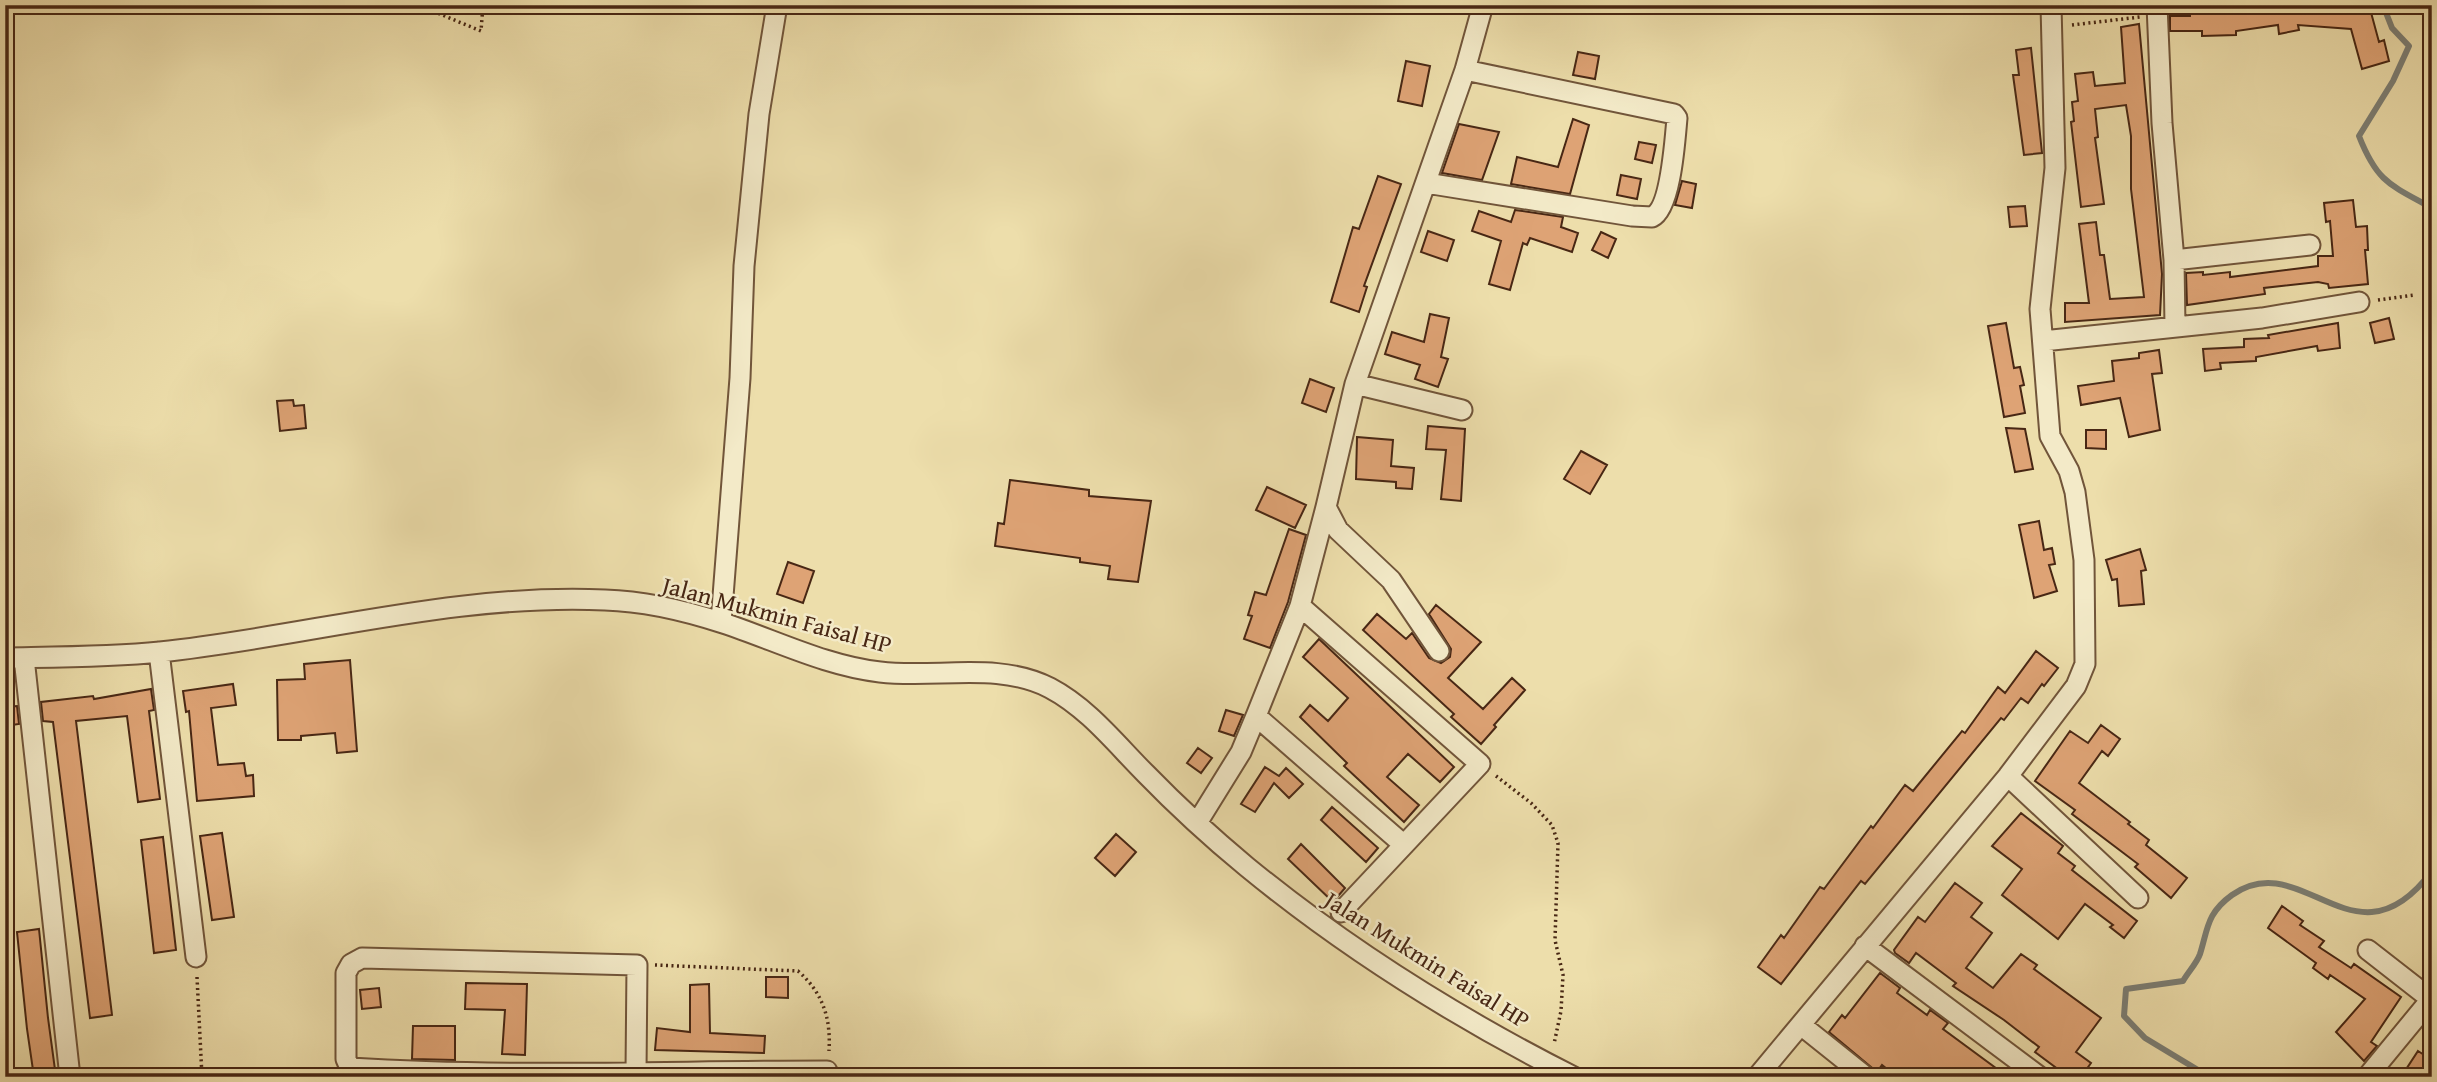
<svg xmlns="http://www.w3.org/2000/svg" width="2437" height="1082" font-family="'Gentium Book Plus',serif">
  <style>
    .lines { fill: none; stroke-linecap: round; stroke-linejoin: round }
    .stream { stroke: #7c7f75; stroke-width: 6 }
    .building { fill: #dea375; stroke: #482714; stroke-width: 2 }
    .minor-casing { stroke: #71553a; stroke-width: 23 }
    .path { stroke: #482714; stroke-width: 3.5; stroke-dasharray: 2 3.5; stroke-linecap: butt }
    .minor { stroke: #f3eac8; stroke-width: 19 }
    .labels { text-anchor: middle; stroke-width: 5; stroke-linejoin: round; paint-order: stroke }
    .street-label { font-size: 24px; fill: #482714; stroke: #f3eac8 }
  </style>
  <rect width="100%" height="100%" fill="#eddeab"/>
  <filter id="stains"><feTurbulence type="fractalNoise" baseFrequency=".00286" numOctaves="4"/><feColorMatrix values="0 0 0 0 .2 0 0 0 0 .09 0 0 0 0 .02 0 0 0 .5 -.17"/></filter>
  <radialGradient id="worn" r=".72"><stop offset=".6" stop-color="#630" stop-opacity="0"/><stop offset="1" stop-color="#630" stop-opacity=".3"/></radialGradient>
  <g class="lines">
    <path class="stream" d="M2383,5L2392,28L2409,46L2393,81L2359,136C2377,182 2390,185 2432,208
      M2198,1077V1070L2145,1038L2124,1016L2126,989L2183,981C2188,972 2197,963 2200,954C2208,928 2207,913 2232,895C2303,845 2355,974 2432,871"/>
  </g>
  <path class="building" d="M2190,5H2300L2350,10V5H2369L2379,42L2384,40L2389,61L2362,69L2351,29L2298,25L2299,30L2279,34L2278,25L2236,31V35L2202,36V31H2170V16H2190Z
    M2139,24L2162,274L2160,315L2065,322V303H2089L2079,224L2096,222L2100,255H2104L2110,299L2144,297L2131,189V136L2126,105L2095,109L2098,137L2095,138L2104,204L2081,207L2071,122L2074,121L2072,102L2078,101L2075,74L2093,72L2095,86L2125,83L2121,27Z
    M2031,48L2042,153L2024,155L2013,75H2019L2016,50Z
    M1578,52L1599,56L1595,79L1573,75Z
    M1406,61L1430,66L1422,106L1398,101Z
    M1573,119L1589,125L1570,194L1511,184L1517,157L1558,167Z
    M1459,124L1499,132L1482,180L1442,173Z
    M1639,142L1656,145L1652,163L1635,159Z
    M1621,175L1641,179L1637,199L1617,195Z
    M1378,176L1401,184L1364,286L1367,287L1359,312L1331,302L1353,227L1359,229Z
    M1682,181L1696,184L1692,208L1675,205Z
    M2353,200L2356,227L2367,226L2368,250H2365L2368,284L2329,288L2328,284L2318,282L2264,288L2265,294L2187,305L2186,273L2203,272V275L2230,272V277L2318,266V256H2333L2330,221L2326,222L2324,203Z
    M2025,206L2027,226L2010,227L2008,207Z
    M1515,210L1563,217L1561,227L1578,233L1572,252L1530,238L1527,245L1523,243L1510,290L1489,284L1501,241L1472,231L1479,211L1511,222Z
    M1428,231L1454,240L1447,261L1421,252Z
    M1601,232L1616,239L1608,258L1592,250Z
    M1430,314L1449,318L1441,357L1448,359L1438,387L1415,379L1420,365L1385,354L1392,332L1424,342Z
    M2389,318L2394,339L2375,343L2370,323Z
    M2006,323L2014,368L2020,367L2024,385L2020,386L2025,413L2004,417L1988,326Z
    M2338,323L2340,348L2318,351L2317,346L2256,357V361L2220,363L2221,369L2205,371L2203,349L2244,347V339L2269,338L2268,335Z
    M2159,350L2162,373L2152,374L2160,430L2129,437L2120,398L2081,405L2078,386L2114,381L2112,361L2139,358V353Z
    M1310,379L1334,388L1326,412L1302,403Z
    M293,400L294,406L304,405L306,428L280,431L277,401Z
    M1428,426L1465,429L1461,501L1441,499L1446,450L1426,449Z
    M2006,428L2025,429L2033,469L2015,472Z
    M2086,430H2106V449L2086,448Z
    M1357,437L1393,440L1391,466L1414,468L1412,489L1396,488V482L1356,479Z
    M1581,451L1607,465L1590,494L1564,479Z
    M1010,480L1089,490V496L1151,501L1138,582L1108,579L1110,566L1080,562V558L995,546L998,523L1004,524Z
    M1267,487L1306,505L1295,528L1256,510Z
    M2039,521L2044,550L2052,548L2055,564L2049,565L2057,591L2034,598L2019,525Z
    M1289,529L1306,535L1288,602L1270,648L1244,639L1252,616L1248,615L1255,592L1266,595Z
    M2140,549L2146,570L2141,571L2144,604L2119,606L2117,579L2112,580L2106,560Z
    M788,562L814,571L803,603L777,594Z
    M1436,605L1481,642L1448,678L1483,709L1512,678L1525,690L1494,725L1496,727L1481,744L1451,717L1454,714L1363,630L1377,614L1406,639L1412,633L1429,658L1441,663L1450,657L1451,649L1429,614Z
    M1319,639L1454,767L1440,782L1408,754L1387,777L1419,805L1404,822L1344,766L1347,763L1300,717L1310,705L1328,721L1348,698L1303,657Z
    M2036,651L2058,668L2044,686L2042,684L2028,703L2021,698L2004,720L2001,718L1865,884L1861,881L1781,984L1758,967L1781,935L1784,938L1820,887L1824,889L1871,826L1873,828L1905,785L1913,791L1962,731L1965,733L1998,687L2005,693Z
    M350,660L357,751L337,753L335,733L301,736V740H278L277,680L305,679L304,664Z
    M233,684L236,705L211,708L218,765L244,763L246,776L253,775L254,796L197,801L189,711L186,712L183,691Z
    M151,689L154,710L149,711L160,799L138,802L127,716L76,721L112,1015L90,1018L53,722L43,721L41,702L93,696L94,699Z
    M17,706L19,724L5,726V707Z
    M1226,710L1243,715L1234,736L1219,731Z
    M2101,725L2120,739L2108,756L2102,751L2079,783L2130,822L2128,824L2149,840L2146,845L2187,878L2171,898L2135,867L2138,864L2072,814L2075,810L2035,781L2070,731L2088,743Z
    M1198,748L1212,758L1201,773L1187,763Z
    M1265,767L1279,776L1286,768L1303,784L1289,798L1274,783L1255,812L1241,804Z
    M1332,807L1378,848L1366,862L1321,820Z
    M2021,813L2063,846L2058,853L2075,866L2072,870L2137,921L2124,938L2110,927L2113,925L2085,904L2058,939L2002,895L2022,869L1992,846Z
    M222,833L234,917L212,920L200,836Z
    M1116,834L1136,852L1115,876L1095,858Z
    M163,837L176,950L154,953L141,840Z
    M1301,844L1345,888L1333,902L1288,859Z
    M1955,883L1982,903L1971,917L1992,933L1966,968L1993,988L2021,954L2037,965L2034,969L2101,1018L2076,1052L2091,1063L2081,1077H2054L2059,1070L2035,1052L2039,1047L2004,1020L1953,986L1956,983L1916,953L1909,963L1895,953L1894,950L1918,917L1925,922Z
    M2282,906L2303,921L2300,925L2324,941L2319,947L2351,968L2354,964L2401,997L2371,1042L2377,1046L2364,1061L2336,1032L2365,999L2330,975L2328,979L2313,968L2316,963L2268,928Z
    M39,929L48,1018L56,1077H34L27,1029L17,932Z
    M1880,973L1900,988L1897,993L1927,1015L1930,1010L1948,1023L1943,1029L2008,1077H1897L1882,1065L1877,1072L1829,1032L1842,1015L1845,1018Z
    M766,977H788V998L766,997Z
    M466,983L527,984L525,1055L502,1054L505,1010L465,1009Z
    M709,984L710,1033L765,1036L764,1053L655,1050L657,1028L690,1032V985Z
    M379,988L381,1007L362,1009L360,990Z
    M413,1026H455V1060L412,1059Z
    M2418,1051L2432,1060V1077H2401Z"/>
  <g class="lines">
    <defs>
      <path id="minor" d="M2157,5L2162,123L2174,260L2175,327
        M1426,183L1632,216L1652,217C1671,208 1675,139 1677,118L1674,114L1465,70
        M2174,260L2310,245
        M2043,341L2262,318L2359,302
        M1355,384L1462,410
        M1326,507L1300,606L1256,716L1404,845
        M1300,606L1480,764L1341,912
        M721,622L740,378L744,266L759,114L777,5
        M1439,651L1391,580L1338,530L1326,507L1355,384L1465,70L1483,5
        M159,652L196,957
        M5,658C56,657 110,657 160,652C309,636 455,593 605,600C644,601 686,611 723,623C775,640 826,666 880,672C935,679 998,661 1050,688C1088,708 1116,744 1146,774C1178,807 1212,838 1247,867C1347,949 1459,1019 1574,1077
        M24,658L70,1077
        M2008,776L2138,898
        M1197,823L1241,752L1256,716
        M1865,946L2040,1077
        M2368,950L2432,1000
        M1801,1025L1866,1077
        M636,1077V1072L637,965L362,958L351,964L346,973V1059L350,1068C509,1078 668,1071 827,1071L829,1077
        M1757,1077L2008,776L2076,686L2085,664L2084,560L2075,492L2069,471L2050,436L2040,309L2055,168L2051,5
        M2367,1077L2432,998"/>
    </defs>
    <use href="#minor" class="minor-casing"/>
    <path class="path" d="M418,5L481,31L483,5
      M2072,25L2140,17
      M2378,300L2414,295
      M1496,776L1531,803L1552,825L1558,843L1555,940L1563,975L1561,1011L1554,1044
      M655,965L798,971C823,993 831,1018 829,1051
      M197,977L202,1077"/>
    <use href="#minor" class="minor"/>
  </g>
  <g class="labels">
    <g class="street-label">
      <text transform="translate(777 615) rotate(15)" y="8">Jalan Mukmin Faisal HP</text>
      <text transform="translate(1427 960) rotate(32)" y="8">Jalan Mukmin Faisal HP</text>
    </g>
  </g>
  <rect width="2437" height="1082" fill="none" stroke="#eddeab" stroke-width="28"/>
  <rect x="7" y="7" width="2423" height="1068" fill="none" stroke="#482714" stroke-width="3.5"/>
  <rect x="14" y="14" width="2409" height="1054" fill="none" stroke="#482714" stroke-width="2"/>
  <rect width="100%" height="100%" filter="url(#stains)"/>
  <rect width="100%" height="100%" fill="url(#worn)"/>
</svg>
